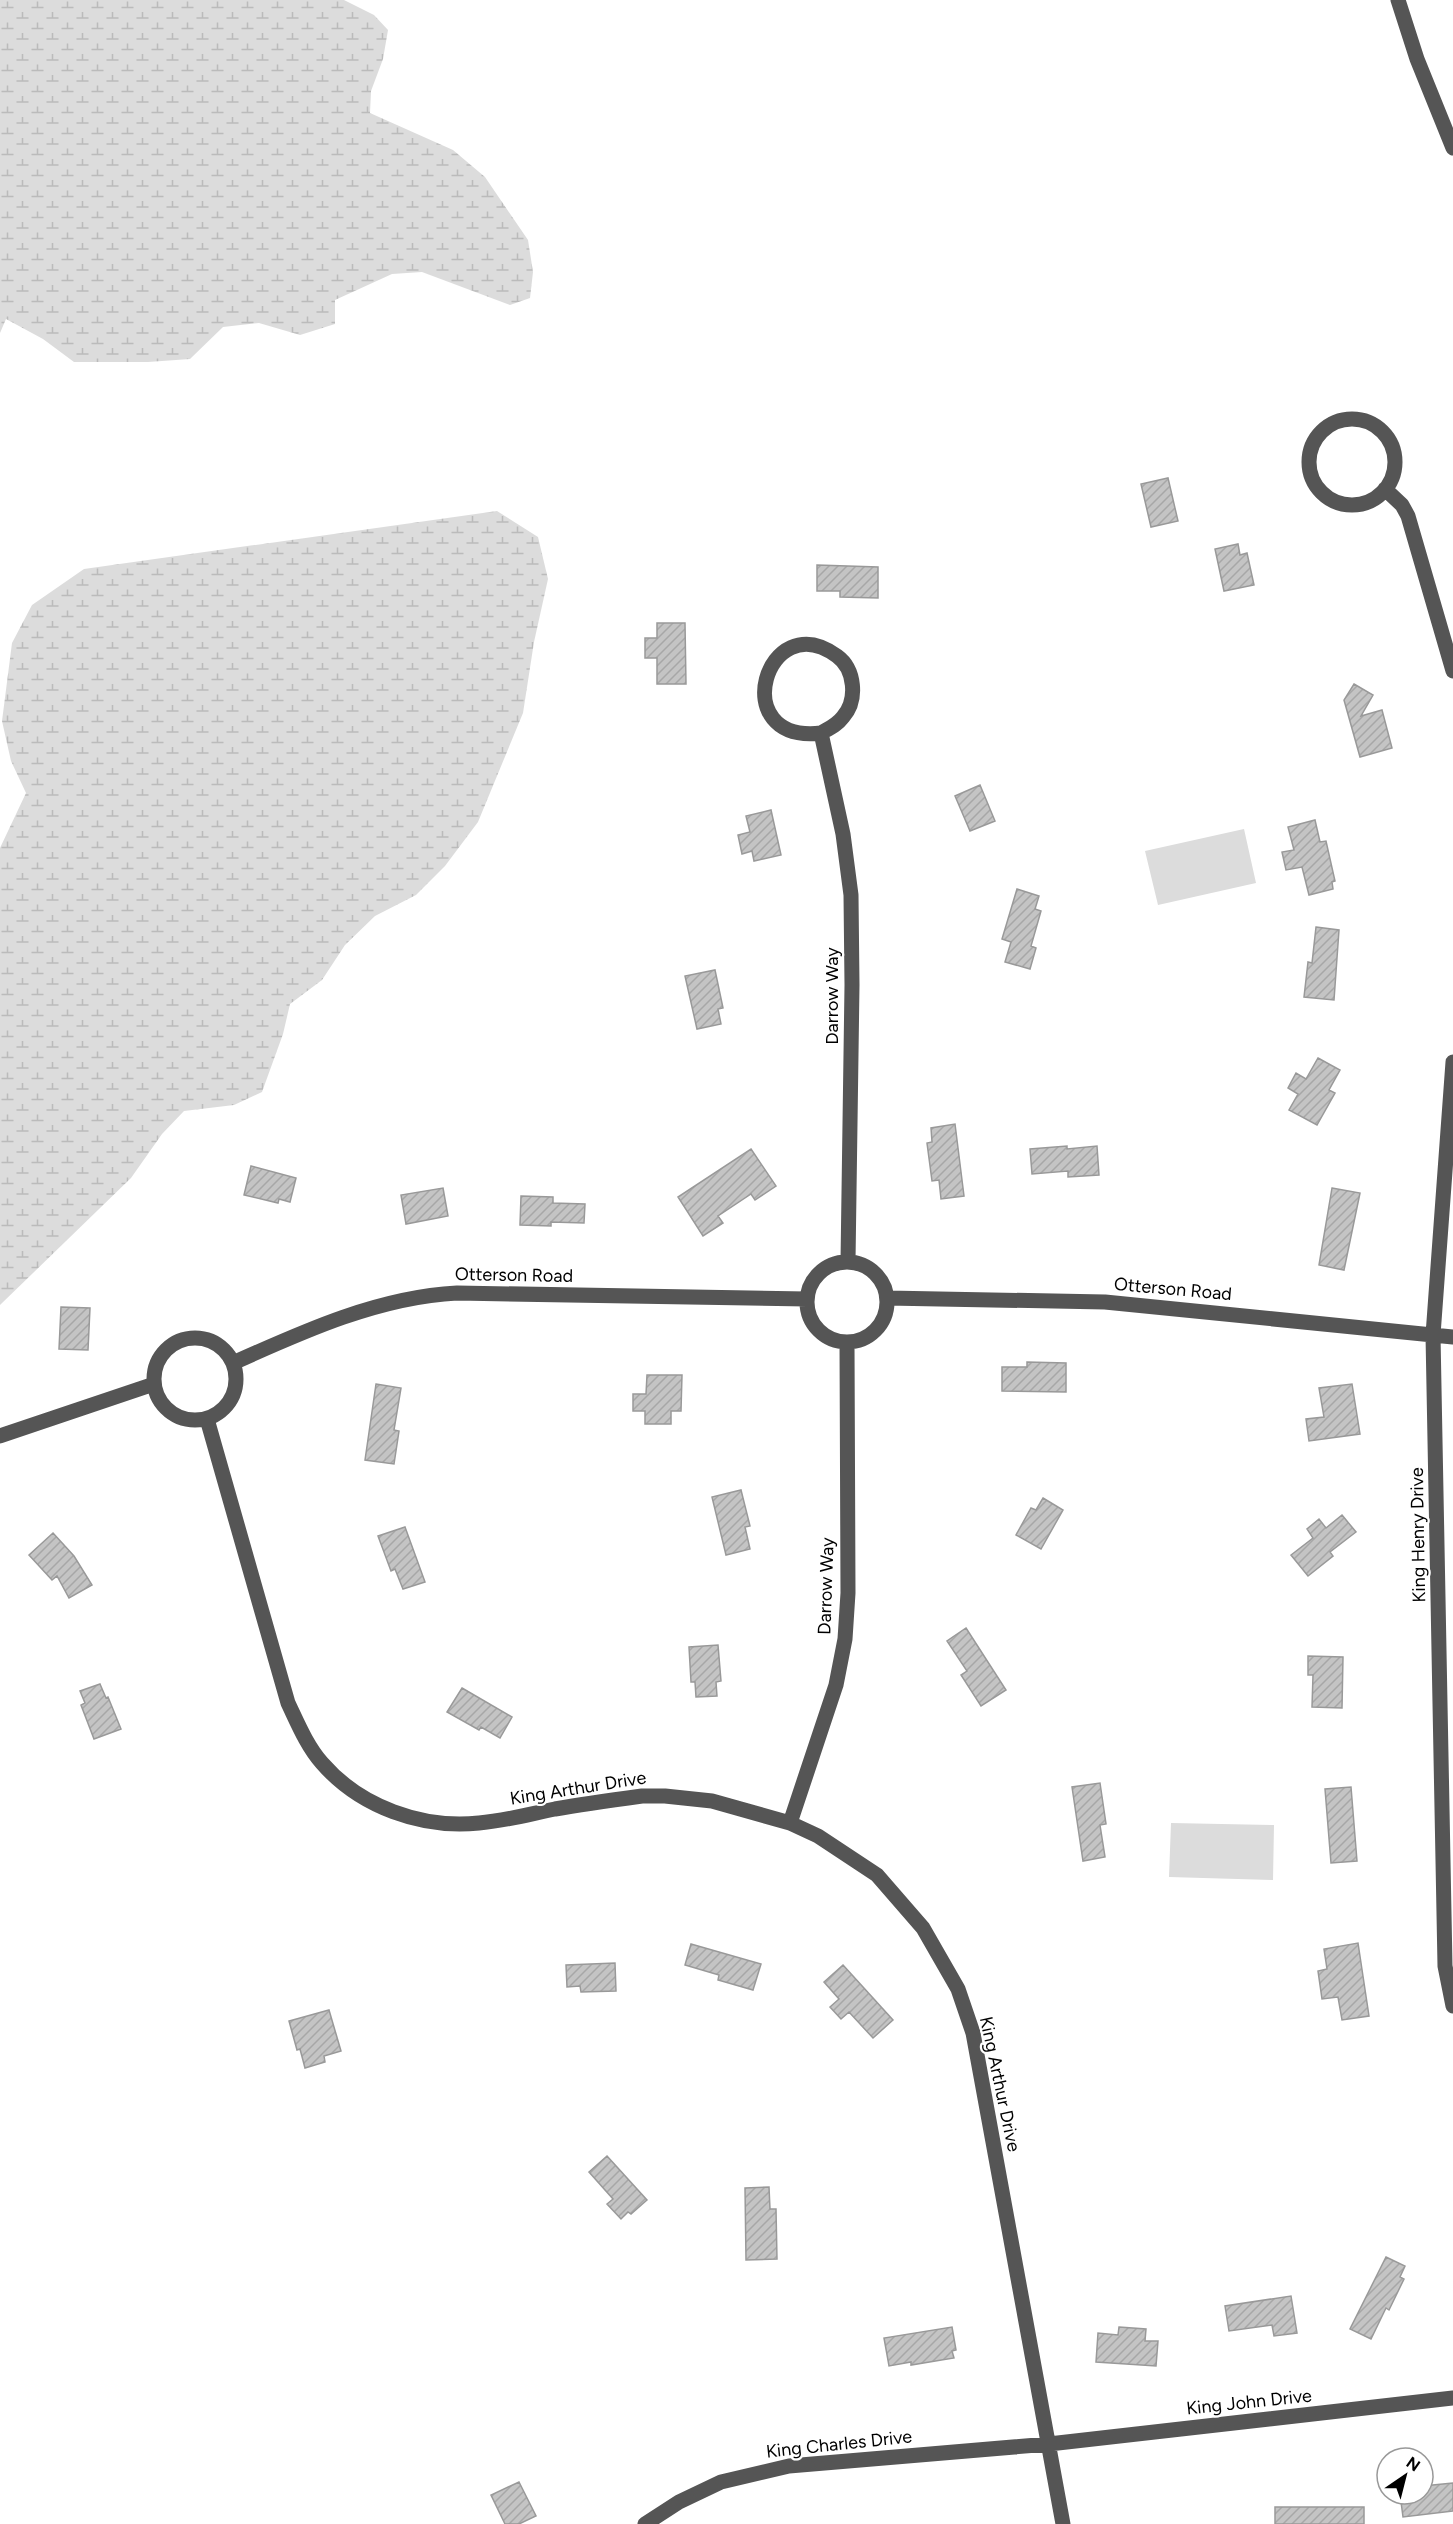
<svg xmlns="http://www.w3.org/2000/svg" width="1453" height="2524" font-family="Figtree,sans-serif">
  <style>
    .wetland { fill: url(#wetland-marsh) }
    .garden { fill: #dcdcdc }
    .building { fill: url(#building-hatch); stroke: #999; stroke-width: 1.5 }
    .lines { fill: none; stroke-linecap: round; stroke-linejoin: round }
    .minor { stroke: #555; stroke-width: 15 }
    .labels { text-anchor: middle; stroke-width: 4.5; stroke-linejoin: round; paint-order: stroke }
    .street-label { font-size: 18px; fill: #000; stroke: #fff }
  </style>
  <defs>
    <pattern id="wetland-marsh" width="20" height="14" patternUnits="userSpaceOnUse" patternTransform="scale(1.5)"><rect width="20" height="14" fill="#dcdcdc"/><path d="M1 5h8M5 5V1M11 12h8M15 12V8" fill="none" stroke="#bbb"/></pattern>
    <pattern id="building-hatch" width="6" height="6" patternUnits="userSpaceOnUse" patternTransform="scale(1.5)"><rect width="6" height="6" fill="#c4c4c4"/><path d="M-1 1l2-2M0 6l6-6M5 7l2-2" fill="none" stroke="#a7a7a7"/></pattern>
  </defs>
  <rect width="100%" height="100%" fill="#fff"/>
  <path class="wetland" d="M0,0H344L374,15L388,30L383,59L371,91L370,113L453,150L485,177L528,240L533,272L530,298L510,305L422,272L392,274L335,300V324L300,335L259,323L223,327L190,359L148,362H74L43,339L6,319L0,333Z
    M497,511L538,537L548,579L534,642L523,713L478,822L445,866L416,895L375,916L345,945L322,980L290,1004L283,1034L262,1092L234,1105L184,1111L162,1134L131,1178L0,1305V848L26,793L11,761L2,721L12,643L32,605L84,569Z"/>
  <path class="garden" d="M1244,829L1256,883L1158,905L1145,851Z
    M1171,1823L1274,1825L1273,1880L1169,1877Z"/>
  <path class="building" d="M1168,478L1178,521L1151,527L1141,484Z
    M1238,544L1240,555L1247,553L1254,585L1224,591L1215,549Z
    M817,565L878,567V598L840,597V591H817Z
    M657,623H685L686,684H657V658H645V638H657Z
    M1354,684L1373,695L1361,716L1382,710L1392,748L1360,757L1344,700Z
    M980,785L995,821L970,831L955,796Z
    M771,810L781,855L754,861L752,851L742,854L738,835L750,832L746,816Z
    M1315,820L1320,842L1326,841L1335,881L1332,882L1333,889L1309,895L1302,867L1286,870L1282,852L1294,850L1288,827Z
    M1017,889L1039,896L1035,909L1041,911L1031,946L1036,948L1030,969L1005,962L1011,942L1002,939Z
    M1316,927L1339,930L1334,1000L1304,997L1308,962L1312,963Z
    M715,970L723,1008L718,1009L721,1024L697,1029L685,976Z
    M1318,1058L1340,1070L1329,1090L1335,1093L1317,1125L1289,1110L1298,1094L1288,1088L1296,1073L1306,1079Z
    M955,1124L964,1196L941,1199L939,1180L932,1181L927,1143L932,1142L931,1128Z
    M1067,1146V1149L1097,1146L1099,1175L1068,1177V1171L1032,1174L1030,1149Z
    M751,1149L776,1186L755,1200L751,1194L718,1216L723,1223L703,1236L678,1197Z
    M251,1166L296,1178L290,1202L279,1199L278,1203L244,1195Z
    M443,1188L448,1216L406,1224L401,1195Z
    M1332,1188L1360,1193L1344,1270L1319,1265Z
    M521,1196L553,1197V1203L585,1204L584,1223L551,1222V1226L520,1225Z
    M61,1307L90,1308L88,1350L59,1349Z
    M1027,1362L1066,1363V1392L1002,1391V1367H1027Z
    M647,1375H682L681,1411H671V1424H645V1411H633V1394H646Z
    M376,1384L401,1388L394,1430L399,1431L394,1464L365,1460Z
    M1352,1384L1360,1434L1309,1441L1306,1419L1324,1417L1319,1388Z
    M741,1490L750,1526L745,1527L750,1549L726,1555L712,1497Z
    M1043,1498L1063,1510L1041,1549L1016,1535L1031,1508L1036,1510Z
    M1342,1515L1356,1532L1330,1552L1333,1556L1308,1576L1291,1555L1313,1538L1307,1529L1319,1519L1326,1528Z
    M405,1527L425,1582L403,1589L395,1569L391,1571L378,1536Z
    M53,1533L74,1556L92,1585L69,1598L57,1576L52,1580L29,1555Z
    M966,1628L1006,1690L981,1706L961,1675L967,1671L947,1641Z
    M718,1645L721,1681L716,1682L717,1696L696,1697L695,1682H691L689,1647Z
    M1308,1656L1343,1657L1342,1708L1312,1707L1313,1675H1308Z
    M100,1684L106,1698L108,1697L121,1729L94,1739L81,1705L85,1703L80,1691Z
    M462,1688L512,1717L500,1738L481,1727L479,1730L447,1712Z
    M1100,1783L1106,1824L1100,1825L1105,1857L1083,1861L1072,1787Z
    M1351,1787L1357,1861L1331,1863L1325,1789Z
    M1358,1943L1369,2016L1342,2020L1338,1997L1322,1999L1318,1971L1327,1969L1324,1949Z
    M691,1944L761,1964L753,1990L718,1980L719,1975L685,1965Z
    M615,1963L616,1991L581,1992L580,1986L567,1987L566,1965Z
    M843,1965L893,2020L873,2038L849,2012L841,2019L830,2007L839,1999L824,1982Z
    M329,2010L341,2051L324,2056L325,2062L305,2068L300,2049L297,2050L289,2021Z
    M607,2156L647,2200L631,2214L628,2212L621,2219L607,2204L613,2199L589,2172Z
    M769,2187L770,2209H776L777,2259L746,2260L745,2188Z
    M1386,2257L1405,2266L1400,2277L1404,2279L1389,2310L1386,2308L1371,2339L1350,2329Z
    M1291,2296L1297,2333L1274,2336L1272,2325L1229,2331L1225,2306Z
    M952,2327L956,2350L952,2351L954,2358L911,2365V2362L889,2366L884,2338Z
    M1119,2327L1146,2329L1145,2341H1158L1156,2366L1096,2362L1098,2333L1118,2335Z
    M519,2482L536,2516L519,2524H505L491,2495Z
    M1453,2483V2511L1403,2517L1400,2494H1423V2486Z
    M1275,2507H1364V2524H1275Z"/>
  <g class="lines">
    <path class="minor" d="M1398,0L1417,59L1453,148
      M1309 462a43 43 0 1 1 86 0a43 43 0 1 1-86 0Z
      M1385,489L1402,505L1408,516L1453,671
      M821,733C725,744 766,604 837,656C855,669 858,700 843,717C837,725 830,728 821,733L843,834L851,895L852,985L848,1262
      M1453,1062L1433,1335L1445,1966L1453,2006
      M807 1302a40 40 0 1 1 80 0a40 40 0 1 1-80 0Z
      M887,1298L1105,1302L1453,1337
      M154 1379a41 41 0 1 1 82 0a41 41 0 1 1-82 0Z
      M233,1363C304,1331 379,1297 457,1293L807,1299
      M207,1419L288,1703C298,1724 307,1746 322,1763C360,1807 422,1829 479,1823C504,1821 530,1814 555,1809C584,1804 613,1800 642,1796H665L712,1801L790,1823L818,1836L877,1875L923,1928L958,1989L973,2033L1063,2524
      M0,1436L154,1384
      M790,1823L836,1685L845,1639L848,1593L847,1342
      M645,2524L679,2502L721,2482L789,2466L1049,2444L1453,2398"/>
  </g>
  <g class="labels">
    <g class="street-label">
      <text transform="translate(832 996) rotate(-90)" y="6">Darrow Way</text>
      <text transform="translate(514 1275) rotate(1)" y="6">Otterson Road</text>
      <text transform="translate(1173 1289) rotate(5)" y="6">Otterson Road</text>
      <text transform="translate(1418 1535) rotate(-91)" y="6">King Henry Drive</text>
      <text transform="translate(826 1586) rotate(-88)" y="6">Darrow Way</text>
      <text transform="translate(578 1788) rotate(-9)" y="6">King Arthur Drive</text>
      <text transform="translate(1000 2084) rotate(78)" y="6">King Arthur Drive</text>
      <text transform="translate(1249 2402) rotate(-6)" y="6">King John Drive</text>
      <text transform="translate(839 2444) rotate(-6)" y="6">King Charles Drive</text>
    </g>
  </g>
  <g transform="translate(1405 2476) rotate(35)"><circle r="28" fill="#ffffff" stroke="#999999" stroke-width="1.5"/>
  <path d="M0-4.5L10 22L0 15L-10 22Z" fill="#000000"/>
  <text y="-9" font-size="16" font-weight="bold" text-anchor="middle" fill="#000000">N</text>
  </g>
</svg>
